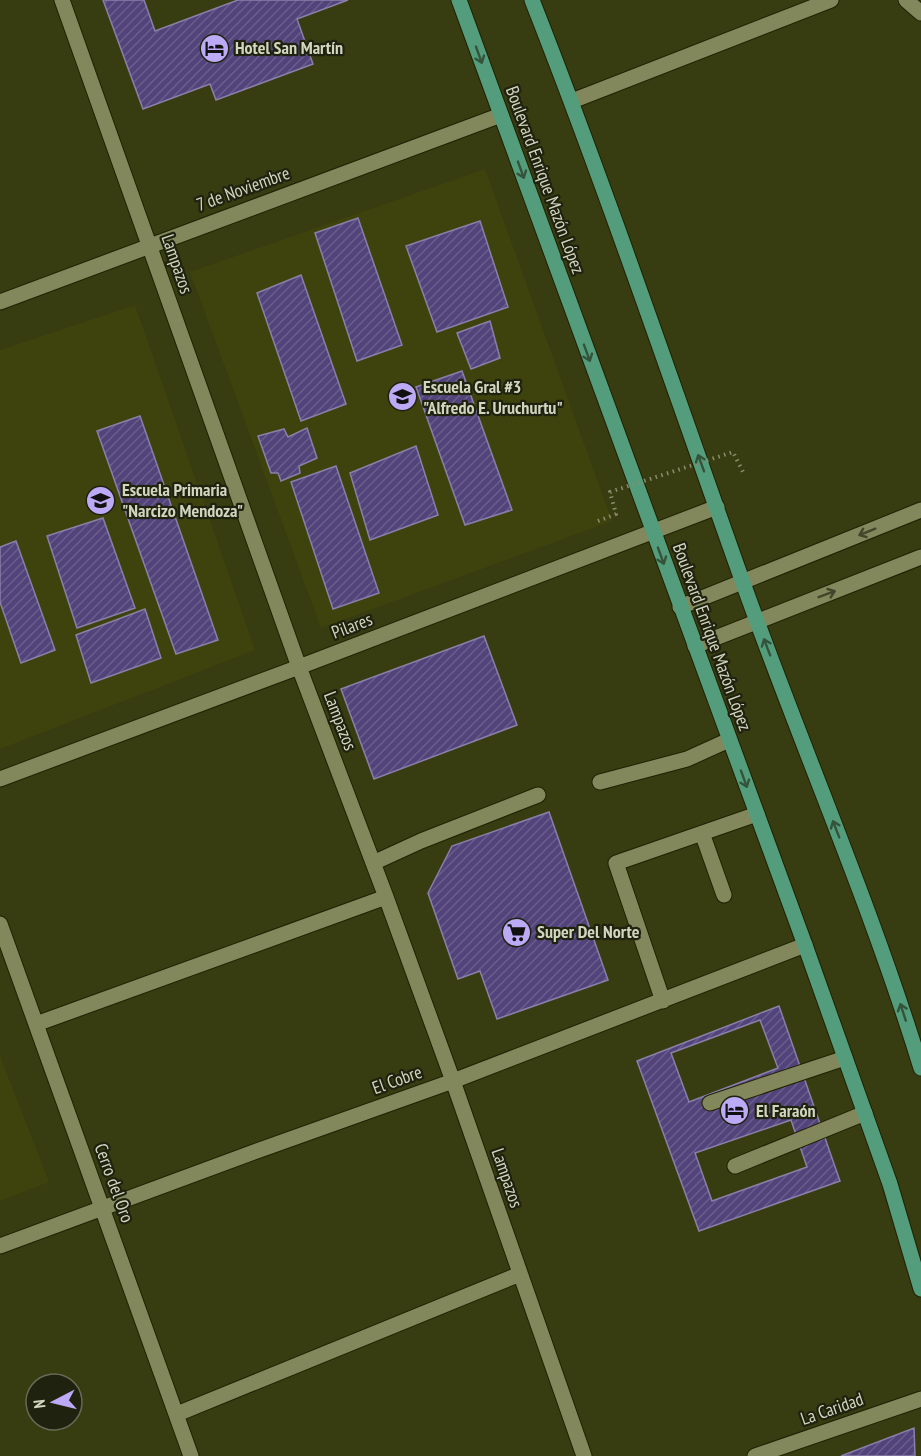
<svg xmlns="http://www.w3.org/2000/svg" width="921" height="1456" font-family="'PT Sans Narrow',sans-serif">
  <style>
    .built { fill: #3e430e }
    .building { fill: url(#building-hatch); stroke: #8980aa; stroke-width: 1.5; fill-rule: evenodd }
    .lines { fill: none; stroke-linecap: round; stroke-linejoin: round }
    .minor-casing { stroke: #1f2203; stroke-width: 17 }
    .major-casing { stroke: #1f2203; stroke-width: 17 }
    .minor { stroke: #82885c; stroke-width: 15 }
    .major { stroke: #539d7c; stroke-width: 15 }
    .path-bridge { stroke: #898d6d; stroke-width: 4; stroke-dasharray: 1.5 4.5; stroke-linecap: butt }
    .oneway { stroke: #34533b }
    .oneway2 { stroke: #42462a }
    .labels { text-anchor: middle; stroke-width: 4.5; stroke-linejoin: round; paint-order: stroke }
    .poi-label { font-size: 18px; font-weight: bold; fill: #d2d6bf; stroke: #1f220f; text-anchor: start }
    .street-label { font-size: 18px; fill: #d2d6bf; stroke: #1f220f }
  </style>
  <defs>
    <pattern id="building-hatch" width="6" height="6" patternUnits="userSpaceOnUse" patternTransform="scale(1.5)"><rect width="6" height="6" fill="#52437b"/><path d="M-1 1l2-2M0 6l6-6M5 7l2-2" fill="none" stroke="#6a5d8c"/></pattern>
  </defs>
  <rect width="100%" height="100%" fill="#383c11"/>
  <path class="built" d="M485,169L612,521L321,628L190,272Z
    M135,305L255,650L0,749V350Z
    M0,1056L49,1182L0,1201Z"/>
  <path class="building" d="M103,0H144L155,31L238,0H348L297,19L313,64L216,100L210,84L143,109Z
    M358,218L402,345L357,361L315,233Z
    M480,221L508,307L437,332L406,246Z
    M301,275L346,404L301,421L257,293Z
    M490,321L500,358L471,369L457,333Z
    M462,371L512,510L465,525L416,387Z
    M140,416L218,640L176,654L97,431Z
    M307,428L317,458L299,466L300,473L281,481L278,473H271L258,436L284,429L288,437Z
    M416,446L438,515L370,540L350,473Z
    M336,466L379,593L333,609L291,482Z
    M103,518L135,608L77,628L47,536Z
    M16,541L55,650L21,663L0,602V547Z
    M145,609L161,658L91,683L76,635Z
    M484,636L517,725L374,779L341,689Z
    M549,812L608,980L497,1019L480,971L458,979L428,893L452,846Z
    M779,1006L840,1181L699,1231L637,1061ZM760,1020L778,1068L689,1102L671,1053ZM791,1120L807,1167L712,1201L695,1153Z
    M914,1428L915,1456H841Z"/>
  <g class="lines">
    <defs>
      <path id="minor" d="M62,0L299,667L386,897L453,1081L584,1456
        M906,0L921,13
        M572,101L831,0
        M0,302L501,115
        M680,607L921,510
        M695,646L921,557
        M0,779L299,667L717,507
        M600,782L687,759L729,740
        M702,833L724,895
        M373,863L421,841L538,795
        M0,924L191,1456
        M663,1001L616,863L757,814
        M36,1024L386,897
        M710,1103L845,1058
        M735,1166L865,1113
        M0,1246L254,1152L453,1081L805,945
        M177,1414L520,1274
        M755,1456L921,1399"/>
      <path id="major" d="M459,0L805,945L890,1184L921,1289
        M532,0C607,191 673,386 742,580C800,743 870,902 921,1068"/>
    </defs>
    <use href="#minor" class="minor-casing"/>
    <use href="#major" class="major-casing"/>
    <use href="#minor" class="minor"/>
    <use href="#major" class="major"/>
    <path class="path-bridge" d="M598,521L616,514L610,492L733,452L744,474"/>
  </g>
  <defs><path id="oneway-shaft" d="M-6 0H5M1.5-3L5.5 0L1.5 3" fill="none" stroke-width="1.6" stroke-linecap="round" stroke-linejoin="round" transform="scale(1.5)"/></defs>
  <g class="oneway">
    <use href="#oneway-shaft" transform="translate(479 55) rotate(70)"/>
    <use href="#oneway-shaft" transform="translate(521 170) rotate(70)"/>
    <use href="#oneway-shaft" transform="translate(587 353) rotate(70)"/>
    <use href="#oneway-shaft" transform="translate(701 463) rotate(-110)"/>
    <use href="#oneway-shaft" transform="translate(661 556) rotate(70)"/>
    <use href="#oneway-shaft" transform="translate(767 647) rotate(-111)"/>
    <use href="#oneway-shaft" transform="translate(744 779) rotate(70)"/>
    <use href="#oneway-shaft" transform="translate(836 829) rotate(-111)"/>
    <use href="#oneway-shaft" transform="translate(903 1012) rotate(-108)"/>
  </g>
  <g class="oneway2">
    <use href="#oneway-shaft" transform="translate(867 532) rotate(158)"/>
    <use href="#oneway-shaft" transform="translate(827 594) rotate(-21)"/>
  </g>
  <defs>
    <symbol id="hotel-disc" viewBox="-11 -11 22 22"><circle r="9.5" fill="#bcaaf6" stroke="#1f220f"/><path d="M-6-4.5h1.5V1H6V5H4.5V3h-9V5H-6ZM-4 0a1.8 1.8 0 1 1 3.6 0ZM.5 0V-2.5h3Q6-2.5 6 0Z" fill="#111"/></symbol>
    <symbol id="school-disc" viewBox="-11 -11 22 22"><circle r="9.5" fill="#bcaaf6" stroke="#1f220f"/><path d="M0-5L7-2L0 1L-7-2ZM-4 1L0 2.5L4 1V4Q0 6-4 4Z" fill="#111"/></symbol>
    <symbol id="supermarket-disc" viewBox="-11 -11 22 22"><circle r="9.5" fill="#bcaaf6" stroke="#1f220f"/><path d="M-6-5.5h2.5l.6 2H6L4.5 2H-2.5L-4.4-4H-6ZM-1.5 3.2a1.3 1.3 0 1 0 .1 0ZM3 3.2a1.3 1.3 0 1 0 .1 0Z" fill="#111"/></symbol>
  </defs>
  <g fill-rule="evenodd">
    <use href="#hotel-disc" x="198" y="32" width="33" height="33"/>
    <use href="#school-disc" x="386" y="380" width="33" height="33"/>
    <use href="#school-disc" x="84" y="484" width="33" height="33"/>
    <use href="#supermarket-disc" x="500" y="916" width="33" height="33"/>
    <use href="#hotel-disc" x="718" y="1094" width="33" height="33"/>
  </g>
  <g class="labels">
    <g class="poi-label">
      <text x="235" y="54">Hotel San Martín</text>
      <text x="423" y="393">Escuela Gral #3<tspan x="423" dy="21">"Alfredo E. Uruchurtu"</tspan></text>
      <text x="122" y="496">Escuela Primaria<tspan x="122" dy="21">"Narcizo Mendoza"</tspan></text>
      <text x="537" y="938">Super Del Norte</text>
      <text x="756" y="1117">El Faraón</text>
    </g>
    <g class="street-label">
      <text transform="translate(545 180) rotate(70)" y="6">Boulevard Enrique Mazón López</text>
      <text transform="translate(243 189) rotate(-20)" y="6">7 de Noviembre</text>
      <text transform="translate(177 264) rotate(71)" y="6">Lampazos</text>
      <text transform="translate(352 626) rotate(-21)" y="6">Pilares</text>
      <text transform="translate(712 637) rotate(70)" y="6">Boulevard Enrique Mazón López</text>
      <text transform="translate(340 721) rotate(69)" y="6">Lampazos</text>
      <text transform="translate(397 1080) rotate(-20)" y="6">El Cobre</text>
      <text transform="translate(507 1178) rotate(71)" y="6">Lampazos</text>
      <text transform="translate(114 1183) rotate(70)" y="6">Cerro del Oro</text>
      <text transform="translate(832 1409) rotate(-19)" y="6">La Caridad</text>
    </g>
  </g>
  <g transform="translate(54 1402) rotate(263)"><circle r="28" fill="#1f220f" stroke="#676a55" stroke-width="1.5"/>
  <path d="M0-4.5L10 22L0 15L-10 22Z" fill="#bcaaf6"/>
  <text y="-9" font-size="16" font-weight="bold" text-anchor="middle" fill="#d2d6bf">N</text>
  </g>
</svg>
